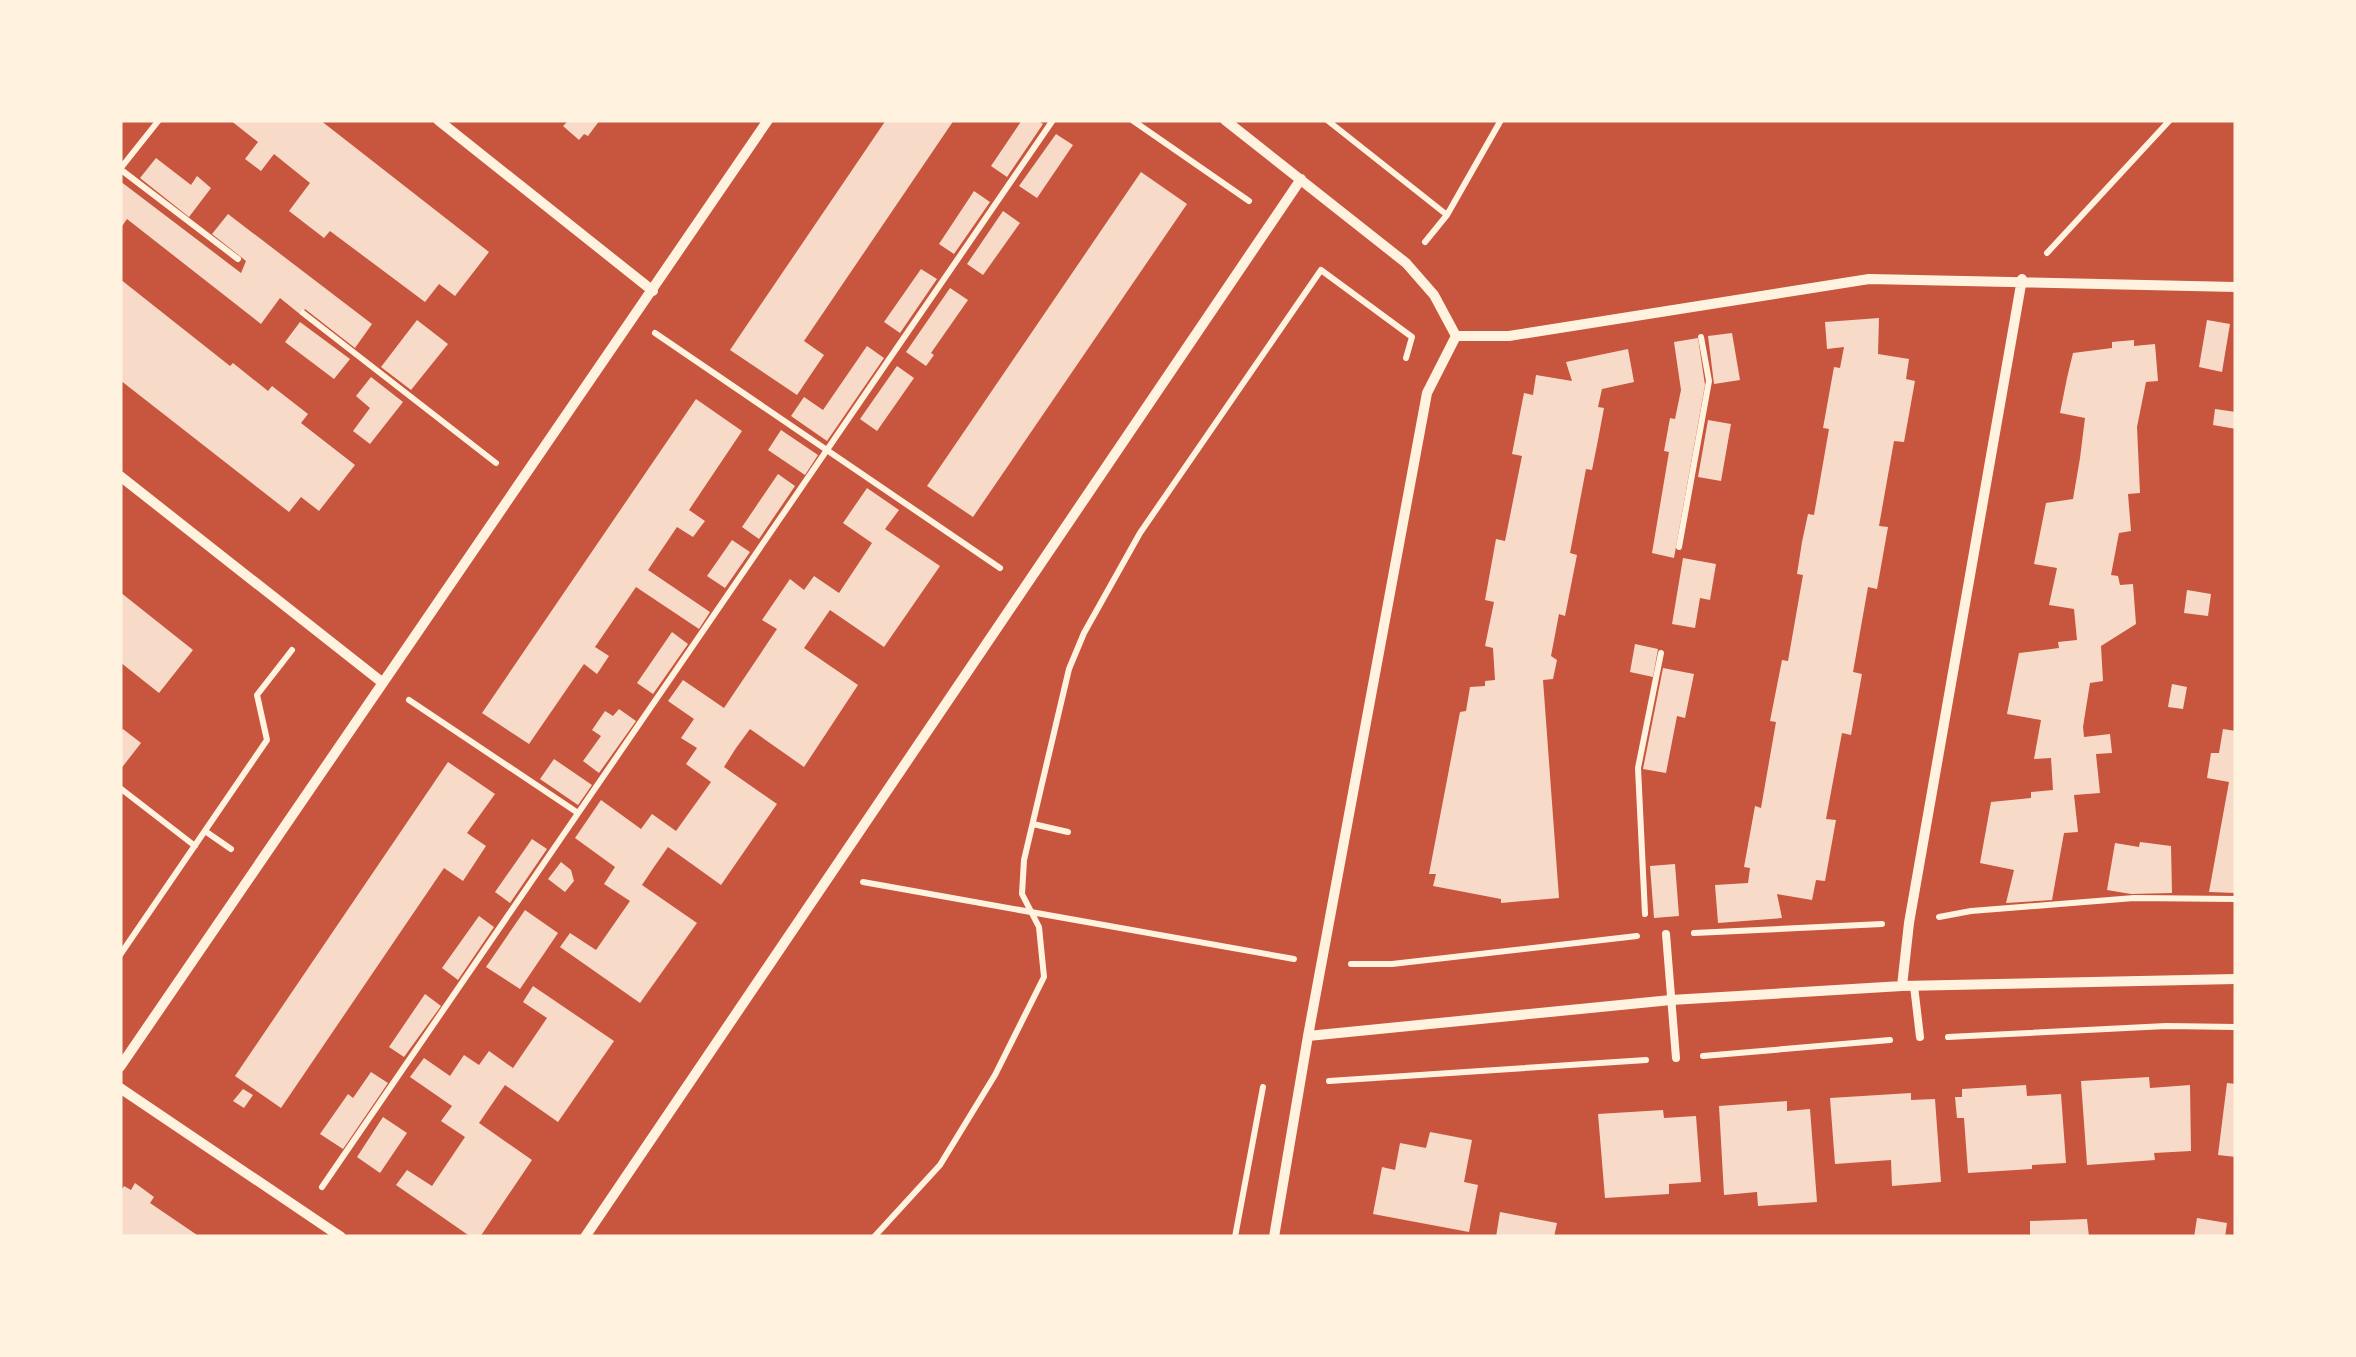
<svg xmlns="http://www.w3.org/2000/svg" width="2356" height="1357" font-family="Spectral,serif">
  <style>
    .building { fill: #f7dbc8 }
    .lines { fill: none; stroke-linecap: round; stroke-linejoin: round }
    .path { stroke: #fff3e0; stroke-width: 6 }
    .service { stroke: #fff3e0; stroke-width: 8 }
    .minor { stroke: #fff3e0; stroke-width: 10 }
  </style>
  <rect width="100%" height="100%" fill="#c8553d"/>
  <path class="building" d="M230,120H320L489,252L455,296L439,284L425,302L330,231L324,238L289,211L310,183L274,154L261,171L245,159L258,142Z
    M569,120H600L588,136L584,134L579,140L563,126Z
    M886,120H954L804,341L824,355L797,395L730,350Z
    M1022,120H1037L1043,124L1007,177L991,166Z
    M1056,134L1073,145L1037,198L1019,186Z
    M156,158L191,185L197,176L211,188L189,217L140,178Z
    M1141,172L1187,204L973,517L927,486Z
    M120,181L241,273L246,261L212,234L228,214L372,324L355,348L305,309L301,315L280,298L261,324L127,219L120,229Z
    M974,191L990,202L954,254L939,244Z
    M1003,211L1020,223L983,275L967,264Z
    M921,269L937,279L900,333L884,322Z
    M120,279L230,366L233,363L268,391L272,386L308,414L301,423L355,465L319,511L301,497L289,512L120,380Z
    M950,288L968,300L931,353L934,355L926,366L906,352Z
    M1879,318L1878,354L1909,359L1906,379L1915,381L1904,442L1894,441L1879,526L1888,527L1877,589L1868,587L1853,672L1862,674L1851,735L1842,733L1826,819L1836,820L1825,881L1816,880L1812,900L1777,894L1782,918L1718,923L1715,885L1748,883L1750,868L1744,867L1755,806L1761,808L1776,722L1770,721L1782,660L1788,661L1803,575L1797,574L1802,542L1808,514L1814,515L1829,429L1823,428L1834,367L1840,368L1844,347L1827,349L1825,322Z
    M417,320L448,344L411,390L381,367Z
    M2207,320L2230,324L2222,372L2199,367Z
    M300,322L350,359L334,379L285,342Z
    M1732,333L1740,380L1714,384L1708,336Z
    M1698,338L1705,385L1674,558L1652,553L1669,452L1664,451L1670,418L1675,419L1681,390L1674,342Z
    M2134,340V346L2155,344L2158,381L2146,382L2137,427L2140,493L2128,494L2131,531L2119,533L2111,575L2118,576L2120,585L2133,584L2136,624L2101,646L2103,681L2090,683L2083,727L2084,737L2110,734L2112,753L2096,754L2100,793L2074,795L2078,832L2064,833L2052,900L2006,903L2014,870L1980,863L1991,802L2031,798V792L2053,790L2051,758L2034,759L2041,720L2007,714L2019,653L2059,648L2058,642L2077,640L2074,609L2049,605L2057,568L2034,564L2046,503L2073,499L2080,458L2085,418L2060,413L2067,378L2073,353L2112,348V342Z
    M867,346L884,358L827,441L791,416L804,397L823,410Z
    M1628,349L1634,382L1602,389L1598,407L1604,408L1598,440L1592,470L1586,469L1570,553L1577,555L1565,616L1559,614L1551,656L1557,660L1553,679L1543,680L1559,898L1501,903V899L1433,886L1436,874H1429L1460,712L1466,711L1470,687L1485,686V681L1495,680L1493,648L1485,646L1494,602L1485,600L1496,539L1505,541L1522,456L1512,454L1524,393L1533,395L1536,375L1572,381L1566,362Z
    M897,366L914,378L877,431L860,419Z
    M371,377L403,402L370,444L353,431L370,408L356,396Z
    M696,399L742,431L689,510L705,521L693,537L677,527L648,570L710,612L699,629L636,587L595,647L609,656L597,674L584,664L529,744L482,713Z
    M2215,409L2236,412V429L2213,425Z
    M1708,420L1731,424L1721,481L1698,477Z
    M781,430L818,455L805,475L768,450Z
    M778,474L795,486L759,539L742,527Z
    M867,488L899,510L885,529L940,566L884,647L830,610L804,648L858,685L804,767L750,729L736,748L724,767L777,804L721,885L668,847L654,867L642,885L697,923L640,1003L560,947L570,933L596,950L630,901L604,884L615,867L575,838L601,800L641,829L652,814L676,831L711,782L686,764L697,748L681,738L694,719L668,701L683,680L724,708L777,629L762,620L790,579L804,590L814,576L839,593L872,543L843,523Z
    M732,540L750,552L725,588L707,576Z
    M1683,558L1716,564L1710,600L1700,598L1695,628L1672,624Z
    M2187,590L2211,594L2208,616L2184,613Z
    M120,592L193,650L159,693L120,662Z
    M672,632L688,644L653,694L637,683Z
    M1635,644L1658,649L1653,677L1630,672Z
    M1663,668L1694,674L1685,718L1677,716L1666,773L1643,769Z
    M2172,684L2187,687L2183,709L2168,707Z
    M619,709L636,721L599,773L583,761L601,736L592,730L605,711L613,716Z
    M123,729L141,743L120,770V733Z
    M2223,729L2236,731V893L2209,892L2229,782L2207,778L2211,753H2219Z
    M554,759L592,785L578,805L540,779Z
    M448,762L495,794L467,833L486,846L463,881L444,868L281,1108L235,1076Z
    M532,839L547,849L510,903L495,892Z
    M2140,842L2171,846L2172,893L2131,894L2107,890L2115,843L2139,847Z
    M561,862L571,870L574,881L565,892L548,879Z
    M1675,864L1679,916L1654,918L1650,866Z
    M525,910L558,933L520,989L486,967Z
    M479,916L494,927L458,980L442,968Z
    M533,986L614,1041L558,1122L505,1085L479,1123L532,1160L480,1237H471L396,1185L407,1170L432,1186L465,1137L441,1121L452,1106L410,1077L424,1058L450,1076L464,1055L479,1065L489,1051L513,1068L547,1018L523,1002Z
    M425,994L441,1006L404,1057L389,1047Z
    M371,1072L388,1083L343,1149L320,1134L348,1094L353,1098Z
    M2149,1077L2150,1088L2190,1085L2191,1151L2154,1153L2155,1160L2087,1165L2081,1081Z
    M2227,1083L2236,1084V1157L2218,1155Z
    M2026,1085L2027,1096L2061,1094L2066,1163L2032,1165V1169L1968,1173L1964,1118H1957L1955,1097H1962V1089Z
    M243,1089L253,1095L244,1108L233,1101Z
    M1911,1093V1100L1935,1099L1941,1182L1892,1186L1891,1160L1835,1164L1830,1098Z
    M1787,1101V1111L1810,1109L1817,1202L1758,1206L1757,1192L1724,1195L1719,1106Z
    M1663,1110L1664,1118L1696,1116L1701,1182L1669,1184V1194L1605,1198L1598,1114Z
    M383,1117L407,1133L380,1173L357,1157Z
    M1430,1132L1472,1140L1464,1182L1478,1185L1469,1232L1373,1214L1382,1167L1395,1170L1400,1143L1426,1148Z
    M135,1183L154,1197L150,1203L200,1237H120V1192L124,1186L131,1190Z
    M1500,1212L1557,1223L1554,1237H1496Z
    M2197,1218L2227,1223L2225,1237H2194Z
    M2087,1219L2089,1237H2030V1221Z"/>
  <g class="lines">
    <path class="path" d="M1132,120L1249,201
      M1327,120L1447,215
      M120,169L238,259
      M120,169L159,120
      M1425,242L1447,215L1501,120
      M2047,253L2170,120
      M303,313L496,463
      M655,333L1000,568
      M1679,547L1709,381L1701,337
      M409,700L578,813
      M120,788L195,846
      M1033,824L1068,832
      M205,831L231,849
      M863,882L1294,959
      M1645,914L1638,768L1661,653
      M1939,917L1971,911L2134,898L2236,899
      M1694,933L1882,924
      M120,955L267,740L257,695L292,650
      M1351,964H1392L1637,936
      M1948,1037L2166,1026L2236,1027
      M1703,1056L1890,1040
      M1329,1081L1646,1060
      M322,1187L1053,120
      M874,1237L940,1165L995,1075L1044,977L1039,927L1022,894L1024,860L1069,669L1084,633L1140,533L1321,270L1412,337L1406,358
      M1235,1237L1263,1087"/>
    <path class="service" d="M1666,934L1676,1058
      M1914,986L1920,1037"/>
    <path class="minor" d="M438,120L653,291
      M1225,120L1406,263L1434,295L1456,336
      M1456,336L1427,393L1308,1036L1671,1000L1902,986L2236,979
      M1456,336H1509L1869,279L2236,287
      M120,476L383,683
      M1902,986L1909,923L2022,279
      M120,1067L768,120
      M120,1088L341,1237
      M585,1237L1301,179
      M1274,1237L1308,1036"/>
  </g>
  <rect width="2356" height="1357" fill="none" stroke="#fff3e0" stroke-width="245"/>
</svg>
